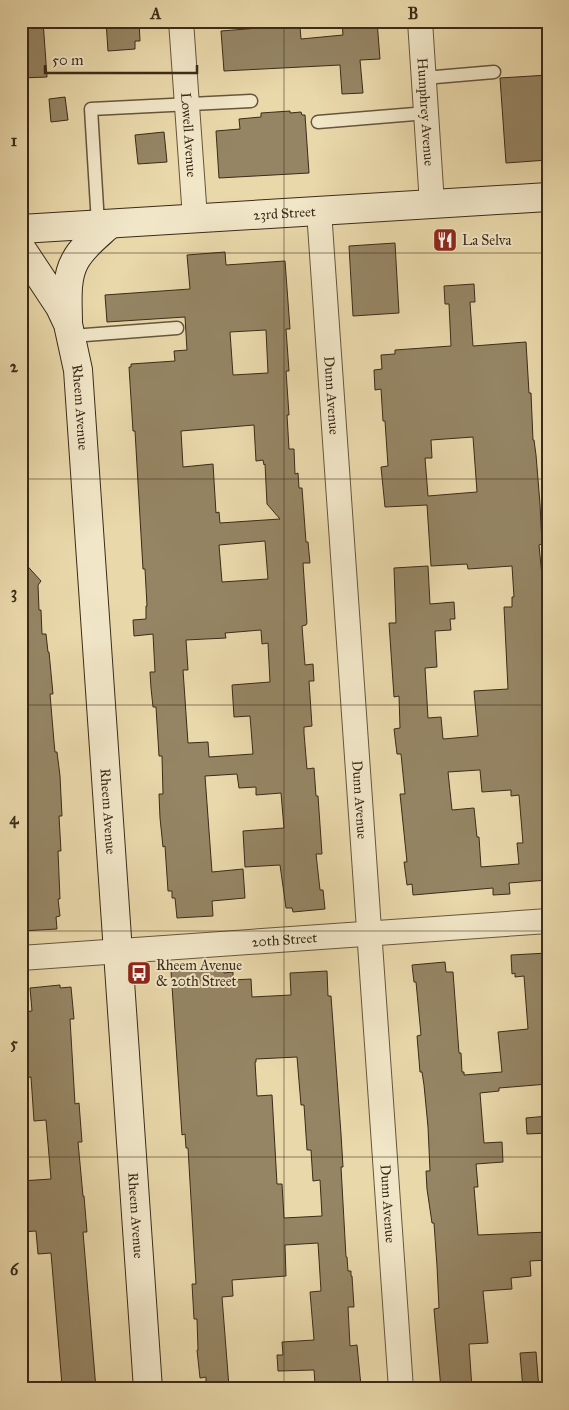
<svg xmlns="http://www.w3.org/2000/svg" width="569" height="1410" font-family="'IM FELL Great Primer',serif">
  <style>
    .building { fill: #958564; stroke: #3b2b18; fill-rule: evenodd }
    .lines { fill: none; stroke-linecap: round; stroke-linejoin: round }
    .lane-casing { stroke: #66563c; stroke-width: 15 }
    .street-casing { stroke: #66563c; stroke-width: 26 }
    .secondary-casing { stroke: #3b2b18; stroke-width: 30 }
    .lane { stroke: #f1e6c8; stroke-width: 12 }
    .street { stroke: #f1e6c8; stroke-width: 24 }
    .secondary { stroke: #f1e6c8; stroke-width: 28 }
    .grid { fill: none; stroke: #3b2b18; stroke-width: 1; stroke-opacity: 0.55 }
    .labels { text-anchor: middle; stroke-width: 4; stroke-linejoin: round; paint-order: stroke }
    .street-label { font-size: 14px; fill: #3b2b18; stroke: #f1e6c8 }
    .poi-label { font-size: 14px; fill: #3b2b18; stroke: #f1e6c8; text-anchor: start }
    .neatline { fill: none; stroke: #3b2b18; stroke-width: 2 }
    .grid-label { font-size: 16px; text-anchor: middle; font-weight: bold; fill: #3b2b18 }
  </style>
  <rect width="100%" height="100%" fill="#e9d8aa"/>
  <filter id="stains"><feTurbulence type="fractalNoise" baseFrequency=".004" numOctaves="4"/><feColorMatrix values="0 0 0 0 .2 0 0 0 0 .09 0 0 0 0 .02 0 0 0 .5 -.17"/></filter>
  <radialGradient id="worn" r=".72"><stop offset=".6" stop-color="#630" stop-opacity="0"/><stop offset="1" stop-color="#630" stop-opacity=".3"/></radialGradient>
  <path class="building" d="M21,21H43L47,77L21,78Z
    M106,21H139L140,41H135V49L108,51Z
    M377,21L380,59L360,60L363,93L342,94L340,65L224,71L221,31L284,26V28L300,27L301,39L343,35L342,23Z
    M548,75V160L506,163L500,78Z
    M65,97L68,120L51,122L49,99Z
    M290,111V113L301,112L302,115H305L309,173L219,178L216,131L240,129L239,119L261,117V113Z
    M164,132L167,162L138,164L135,135Z
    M395,243L399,313L353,316L349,246Z
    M225,252L226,265L285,261L290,329H286L289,371H286L289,415H287L289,449H294L295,474L298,473L299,488H302L306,542H308L310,563H303L307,623L306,625L302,626L305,665L313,664L314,681H309L312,726L304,727V733L307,769L314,768L316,796H318L322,854H316L320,890H323L325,909L293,912L292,908H286L280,865L245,867L243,831L284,828L281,793L256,795V787L239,788L237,774L205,776L212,872L243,869L245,898L212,901L213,916L177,918L175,898H172V891H168L165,846L163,847L160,818L159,794H163L162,756H159L156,707H153L151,688L150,672H155L153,634L134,636L133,620L146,619V606H147L145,569H143L135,431H133L129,367H131V364L175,361L174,351L187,350L185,317L107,322L105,295L190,289L187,255ZM266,330L268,373L233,375L230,332ZM254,425L256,461L263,460L264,465L265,464L267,504L280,519L220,523L219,512L216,513L213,464L183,467L181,431ZM265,541L268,579L222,582L219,545ZM261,630L262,644L268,643L270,682L232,685L234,717L250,716L253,754L209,757L208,742L188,743L183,670H188L186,640L226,638L225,633Z
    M474,284L475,302H470L473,346L526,342L529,393H531L533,440H534L536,455L540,504L542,544L539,545L542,576H544L548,624V880L509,883L510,894L493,895V888L413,895L412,884L407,885L404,862H407L400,794H405L401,754H397L394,729L400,728L399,696L394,697L389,623H396L394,568L428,566L430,604L454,602L455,619H450L451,630L435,631L437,667L425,668L428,718L441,717L443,739L478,736L474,691L508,689L504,607H512V597H514L512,566L468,569L467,564L431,566L427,505L385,507L381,467L388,466L385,421H383L381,389L375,390L374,370L382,369L381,355L395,354V350L451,346L449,304H445L444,286ZM473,437L477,492L428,496L425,458H432L431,440ZM479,770H480L482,792L511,790V796L519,795L523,843H517L519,864L481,867L479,837H477L474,808L452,810L448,772Z
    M21,559L41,581L38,585L39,610H41L42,634H46L48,652H49L53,694H50L54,742L55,752H57L60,776L62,816H59L61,851H58L60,899H58L60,916L56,917L57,929L21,931V910L26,909L21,825V796H24L21,754Z
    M548,953V1084L499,1088V1091L480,1093L484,1143L502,1142L503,1162L476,1164L478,1187H474L478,1235L548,1232V1260L530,1261L531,1276L511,1278L512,1289L483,1291L488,1343L469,1344L472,1389H441L434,1309L439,1308L437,1266L434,1223H432L427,1189L426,1171H430L428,1127L424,1085L422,1072H420L417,1036L421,1035L416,982H414L412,965L445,962L446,972H453L459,1053H461L462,1072H464V1075L502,1072L498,1032L528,1029L524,976L515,977V973L512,974L511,955Z
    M224,968V973L233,972V980L251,979L252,997L291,995L290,973L327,971L328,996H331L341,1134L343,1167H341L346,1257H347L348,1271H351V1276H352L354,1307H348L350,1346L357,1345L361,1386L344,1388V1385L321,1386V1383L315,1384L314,1370L278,1371L277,1355H283L282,1342L314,1340L310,1292L321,1291L318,1243L285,1245L286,1276L232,1280L233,1296L222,1297L229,1387L206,1389V1377L200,1378L197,1350H198L197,1319H194L192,1284H196L188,1148H186L185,1134L182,1135L171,971ZM297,1057L301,1105H304L307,1150H311L313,1181L320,1180L322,1216L284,1218L282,1184H277L272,1095L257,1096L255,1062H256V1059Z
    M60,985V988L71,987L74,1019H70L75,1104L79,1103L82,1142H78L83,1196H84L87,1232H83L96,1389H80L79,1384L62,1385L51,1253L38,1254L36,1231L21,1232V1181L51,1179L46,1120L34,1121L31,1077L21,1078V1012L32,1011L30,988Z
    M548,1116V1133L527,1134L526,1118Z
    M536,1352L539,1389H523L520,1353Z"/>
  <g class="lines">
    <defs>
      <path id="lane" d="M424,78L494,72
        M318,122L427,113
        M98,224L91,109L251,101
        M72,336L177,328"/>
      <g id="street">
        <path id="s1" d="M181,21L195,218"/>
        <path id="s2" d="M420,21L432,204"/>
        <path id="s3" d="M319,211L401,1389"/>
        <path id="s4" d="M21,958L548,921"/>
      </g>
      <g id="secondary">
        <path id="s5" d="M21,229L548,197"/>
        <path id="s6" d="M21,248L60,307L68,324L78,370L148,1389"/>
        <path d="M68,323C68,303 65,279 75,261C83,246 98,235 110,224"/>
      </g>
    </defs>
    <use href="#lane" class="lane-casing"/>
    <use href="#street" class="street-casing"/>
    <use href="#secondary" class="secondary-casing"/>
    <use href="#lane" class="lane"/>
    <use href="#street" class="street"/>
    <use href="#secondary" class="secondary"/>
  </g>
  <path class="grid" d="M284,21V1389M21,253H548M21,479H548M21,705H548M21,931H548M21,1157H548"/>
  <defs>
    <symbol id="restaurant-square" viewBox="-11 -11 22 22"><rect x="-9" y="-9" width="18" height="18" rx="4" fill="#8f2418" stroke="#f1e6c8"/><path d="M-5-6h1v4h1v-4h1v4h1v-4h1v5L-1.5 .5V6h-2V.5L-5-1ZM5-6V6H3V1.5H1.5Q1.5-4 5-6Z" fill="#fff"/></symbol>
    <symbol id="bus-square" viewBox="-11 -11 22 22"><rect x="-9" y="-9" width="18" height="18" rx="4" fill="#8f2418" stroke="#f1e6c8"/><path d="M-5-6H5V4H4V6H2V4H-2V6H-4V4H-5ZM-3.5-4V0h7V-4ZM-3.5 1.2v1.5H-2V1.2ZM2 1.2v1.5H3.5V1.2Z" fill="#fff"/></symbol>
  </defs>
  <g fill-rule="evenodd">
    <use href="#restaurant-square" x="431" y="226" width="28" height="28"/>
    <use href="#bus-square" x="125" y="959" width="28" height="28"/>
  </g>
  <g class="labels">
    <g class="street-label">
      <text dy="5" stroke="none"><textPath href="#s2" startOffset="91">Humphrey Avenue</textPath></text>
      <text dy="5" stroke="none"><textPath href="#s1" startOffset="114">Lowell Avenue</textPath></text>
      <text dy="5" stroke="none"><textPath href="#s5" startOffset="264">23rd Street</textPath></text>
      <text dy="5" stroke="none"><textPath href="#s3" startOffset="185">Dunn Avenue</textPath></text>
      <text dy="5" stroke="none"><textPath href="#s6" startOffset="174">Rheem Avenue</textPath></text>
      <text dy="5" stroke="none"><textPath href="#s3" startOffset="590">Dunn Avenue</textPath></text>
      <text dy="5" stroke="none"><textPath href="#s6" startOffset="579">Rheem Avenue</textPath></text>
      <text dy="5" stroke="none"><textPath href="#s4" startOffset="264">20th Street</textPath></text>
      <text dy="5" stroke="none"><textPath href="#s3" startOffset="995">Dunn Avenue</textPath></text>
      <text dy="5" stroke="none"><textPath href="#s6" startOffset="984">Rheem Avenue</textPath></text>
    </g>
    <g class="poi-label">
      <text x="462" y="245">La Selva</text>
      <text x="156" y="970">Rheem Avenue<tspan x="156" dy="16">&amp; 20th Street</tspan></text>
    </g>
  </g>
  <rect width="569" height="1410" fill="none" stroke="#e9d8aa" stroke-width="55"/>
  <path d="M45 65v8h152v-8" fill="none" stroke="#3b2b18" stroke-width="2.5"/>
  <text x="52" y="65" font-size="15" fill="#3b2b18" stroke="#f1e6c8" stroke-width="4" paint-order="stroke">50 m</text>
  <rect x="28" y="28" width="514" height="1354" class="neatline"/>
  <g class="grid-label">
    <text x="156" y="19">A</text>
    <text x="413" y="19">B</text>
    <text x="14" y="146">1</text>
    <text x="14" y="372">2</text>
    <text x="14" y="598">3</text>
    <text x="14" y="824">4</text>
    <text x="14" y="1049">5</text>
    <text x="14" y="1275">6</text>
  </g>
  <rect width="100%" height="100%" filter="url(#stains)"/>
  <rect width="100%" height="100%" fill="url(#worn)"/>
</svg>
